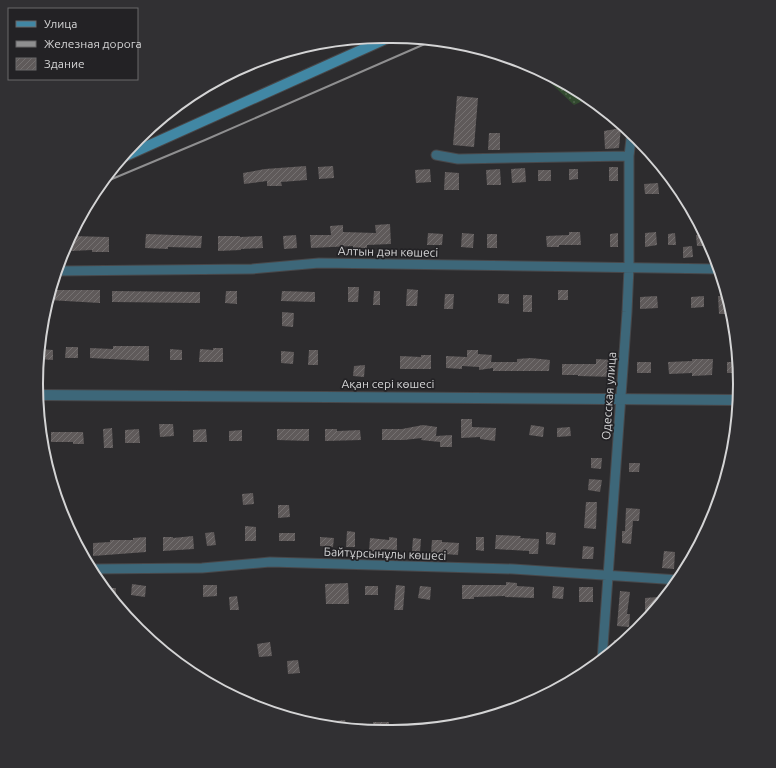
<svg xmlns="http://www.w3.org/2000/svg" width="776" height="768" font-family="Ubuntu,sans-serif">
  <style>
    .green { fill: url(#green-dots) }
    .building { fill: url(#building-hatch) }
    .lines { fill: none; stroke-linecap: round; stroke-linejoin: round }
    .minor-casing { stroke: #484749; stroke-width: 11 }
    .tertiary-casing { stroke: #484749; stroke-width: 12 }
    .secondary-casing { stroke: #484749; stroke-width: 12 }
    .minor { stroke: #3d6779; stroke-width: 9 }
    .tertiary { stroke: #3d6779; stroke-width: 10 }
    .secondary { stroke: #4187a4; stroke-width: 10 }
    .rail { stroke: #8f8f90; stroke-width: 2 }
    .labels { text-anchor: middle; stroke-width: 3.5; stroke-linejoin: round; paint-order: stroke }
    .street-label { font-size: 12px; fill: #d4d4d5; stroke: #232225 }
    .rim { fill: none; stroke: #d4d4d5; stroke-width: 2 }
  </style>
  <defs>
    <pattern id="green-dots" width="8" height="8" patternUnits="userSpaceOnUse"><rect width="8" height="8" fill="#324a2f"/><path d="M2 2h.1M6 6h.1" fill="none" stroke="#4f634c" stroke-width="1.8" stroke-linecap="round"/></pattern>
    <pattern id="building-hatch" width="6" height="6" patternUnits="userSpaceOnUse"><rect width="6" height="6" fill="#5f5a5a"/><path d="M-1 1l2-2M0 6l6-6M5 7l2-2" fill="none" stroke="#757171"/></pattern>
  </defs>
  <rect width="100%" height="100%" fill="#2d2c2e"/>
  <path class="green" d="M538,69L585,95L589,98L574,105L537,70Z"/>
  <path class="building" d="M457,96L478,98L474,147L453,145Z
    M621,128L619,148L605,149L604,131Z
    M489,133H500V150H488Z
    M306,166L307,180L281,182L282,186H267V181L244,184L243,173L265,169Z
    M333,166L334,178L319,179L318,167Z
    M609,167H618V181H609Z
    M525,168L526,182L512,183L511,169Z
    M430,169L431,182L416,183L415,170Z
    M500,169L501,185H487L486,170Z
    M569,169H578V179L569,180Z
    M538,170H551V181H538Z
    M445,172L459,173V190H444Z
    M658,183L659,194H645L644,184Z
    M390,224L391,244L367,245V248H353V246L311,248L310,235H331L330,226L343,225V232L376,233L375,225Z
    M569,232H580L581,245H559V247H547L546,236L569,235Z
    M656,232L657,245L645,247V233Z
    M428,233L443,234L442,245H427Z
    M462,233L474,234L473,248L461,247Z
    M618,233V247H610V234Z
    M675,233L676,245H668V234Z
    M146,234L202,236L201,248L168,247V249L145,248Z
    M487,234H497V248H487Z
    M296,235L297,248L284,249L283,236Z
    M696,235H705L706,238L707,246H697Z
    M70,236L109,237V252H92V250L71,251Z
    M218,236H240V237L262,236L263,248L241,249V250L218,251Z
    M692,246L693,257L683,258V247Z
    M348,287H359L358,302H348Z
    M407,289L418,290L417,306H406Z
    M51,290H100V303L48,300Z
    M558,290H568V300H558Z
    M112,291L200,292V303L112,302Z
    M226,291H237V304L225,303Z
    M282,291L315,292V302L281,301Z
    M374,291H380V305H373Z
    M445,294H454L453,309H444Z
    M498,294H509V304L498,303Z
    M523,295H532V312H523Z
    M657,296L658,308L640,309V297Z
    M704,296V307L691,308V297Z
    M718,296H726L727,314H719Z
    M282,312L294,313L293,327L282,326Z
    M113,346H149V361L90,358V348L113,349Z
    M66,347H78V358H65Z
    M213,348H223V362H199L200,349L213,350Z
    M39,349L53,350V360L38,359Z
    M170,349L182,350V360H170Z
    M309,350H318V365H308Z
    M467,350H478V354L492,355L491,362H517V359L531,358L550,360L549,371H493V368L479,370V367L462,366V369L446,368V356L467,357Z
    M281,351L294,352L293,364L281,363Z
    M421,355H431V369H400V356L421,357Z
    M596,359L614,360V377L578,376V375H562V364H596Z
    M692,359H713L712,375L692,376V373L669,374L668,362L692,361Z
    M637,362H651V373H637Z
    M727,362H736V373H727Z
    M365,365L364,377L353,376L354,366Z
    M461,419H472V427L496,428L495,441L480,439V437L461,438Z
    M731,422L736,423L734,440H729Z
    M159,424H173L174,436L160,437Z
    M423,425L437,427L436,436L452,435V447H440V442L421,440L422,438L404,440H382V429H402Z
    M531,425L544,427L543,437L529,435Z
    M570,427L571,436L557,437V428Z
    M112,428L113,448H104L103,429Z
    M139,429L140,443H125V430Z
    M206,429L207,442H193V430Z
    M277,429H309V441L277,440Z
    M325,429H337V431L360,430L361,440L325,441Z
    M242,430V441H229V431Z
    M51,432H83L84,444H73V442H51Z
    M591,458H602L601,469L591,468Z
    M629,463H640L639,472H629Z
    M589,479L602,480L600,492L588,490Z
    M253,493L254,504L243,505L242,494Z
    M586,502H597L596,529L584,528Z
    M278,505H289L290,517L278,518Z
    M626,508L640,509L639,521H633L631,544L622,543V531H625Z
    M245,526L256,527V541H245Z
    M347,531L355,532V547H346Z
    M214,532L216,545L207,546L205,533Z
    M546,532L556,533L555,545L546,544Z
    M279,533H295V541H279Z
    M496,535L521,536L520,538L539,539L538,554H529V551L495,549Z
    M193,536L194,549L163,551V537H173V538Z
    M146,537V552L93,556V543L110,542V540H133V538Z
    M320,537L334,538L333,547L320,546Z
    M389,537L397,538V550L381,549V552L369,551L370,538L389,540Z
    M476,537H484V551L476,550Z
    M413,538L421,539L420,552L412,551Z
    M432,540H442V542L459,543L458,555L431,553Z
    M583,546L594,547L593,559H582Z
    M664,551L675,552L674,569L662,568Z
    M506,582L517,583V586L534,587V598L505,597V596L474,597V599H462V585H506Z
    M348,583L349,604H326L325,584Z
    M132,584L146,586L145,597L131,595Z
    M203,585H217V596L203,597Z
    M396,585L405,586L403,610H394Z
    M365,586H378V595H365Z
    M420,586L431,587L430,600L418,598Z
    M553,586L564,587L563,599L552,598Z
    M579,587H593V602H579Z
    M103,588H116L115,602Z
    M620,591L630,592L627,614H630L629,627L617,626Z
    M237,596L239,610H230L229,597Z
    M658,597V606L654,611H645V598Z
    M614,640L625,641L612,651Z
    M270,642L272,656L259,657L257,644Z
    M298,660L300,673L288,674L287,661Z
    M345,720L346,723L373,724V722H389V725L413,727V730L392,732L332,727V721Z"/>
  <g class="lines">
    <defs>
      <path id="minor" d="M436,155L458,159L629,156
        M56,271L252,269L319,263L719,269
        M90,569L202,568L270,562L513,569L679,580
        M602,660L627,312L629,267V156L631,139L635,135"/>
      <path id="tertiary" d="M37,395L738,400"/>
      <path id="secondary" d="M121,158L390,37"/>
    </defs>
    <use href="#minor" class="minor-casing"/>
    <use href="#tertiary" class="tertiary-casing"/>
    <use href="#secondary" class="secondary-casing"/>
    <use href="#minor" class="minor"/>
    <use href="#tertiary" class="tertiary"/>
    <use href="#secondary" class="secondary"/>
    <path class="rail" d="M100,184L205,140L434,40"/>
  </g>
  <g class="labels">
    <g class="street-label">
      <text transform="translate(388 252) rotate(1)" y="4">Алтын дән көшесі</text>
      <text x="388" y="388">Ақан сері көшесі</text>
      <text transform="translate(609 396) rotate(-86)" y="4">Одесская улица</text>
      <text transform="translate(385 554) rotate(2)" y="4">Байтұрсынұлы көшесі</text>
    </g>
  </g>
  <path d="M0 0H776V768H0ZM384 43H392A341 341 0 0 1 733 384V384A341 341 0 0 1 392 725H384A341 341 0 0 1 43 384V384A341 341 0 0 1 384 43Z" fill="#313033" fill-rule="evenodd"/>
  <path class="rim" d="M384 43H392A341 341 0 0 1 733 384V384A341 341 0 0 1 392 725H384A341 341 0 0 1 43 384V384A341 341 0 0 1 384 43Z"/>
  <rect x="8" y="8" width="130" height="72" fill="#232225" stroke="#6a696b"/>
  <rect x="16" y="21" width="20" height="6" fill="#4187a4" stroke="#6a696b"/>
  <text x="44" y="28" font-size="12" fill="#d4d4d5">Улица</text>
  <rect x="16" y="41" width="20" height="6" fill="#8f8f90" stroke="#6a696b"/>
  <text x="44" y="48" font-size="12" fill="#d4d4d5">Железная дорога</text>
  <rect x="16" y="58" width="20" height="12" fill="url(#building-hatch)" stroke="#6a696b"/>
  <text x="44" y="68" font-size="12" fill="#d4d4d5">Здание</text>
</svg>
